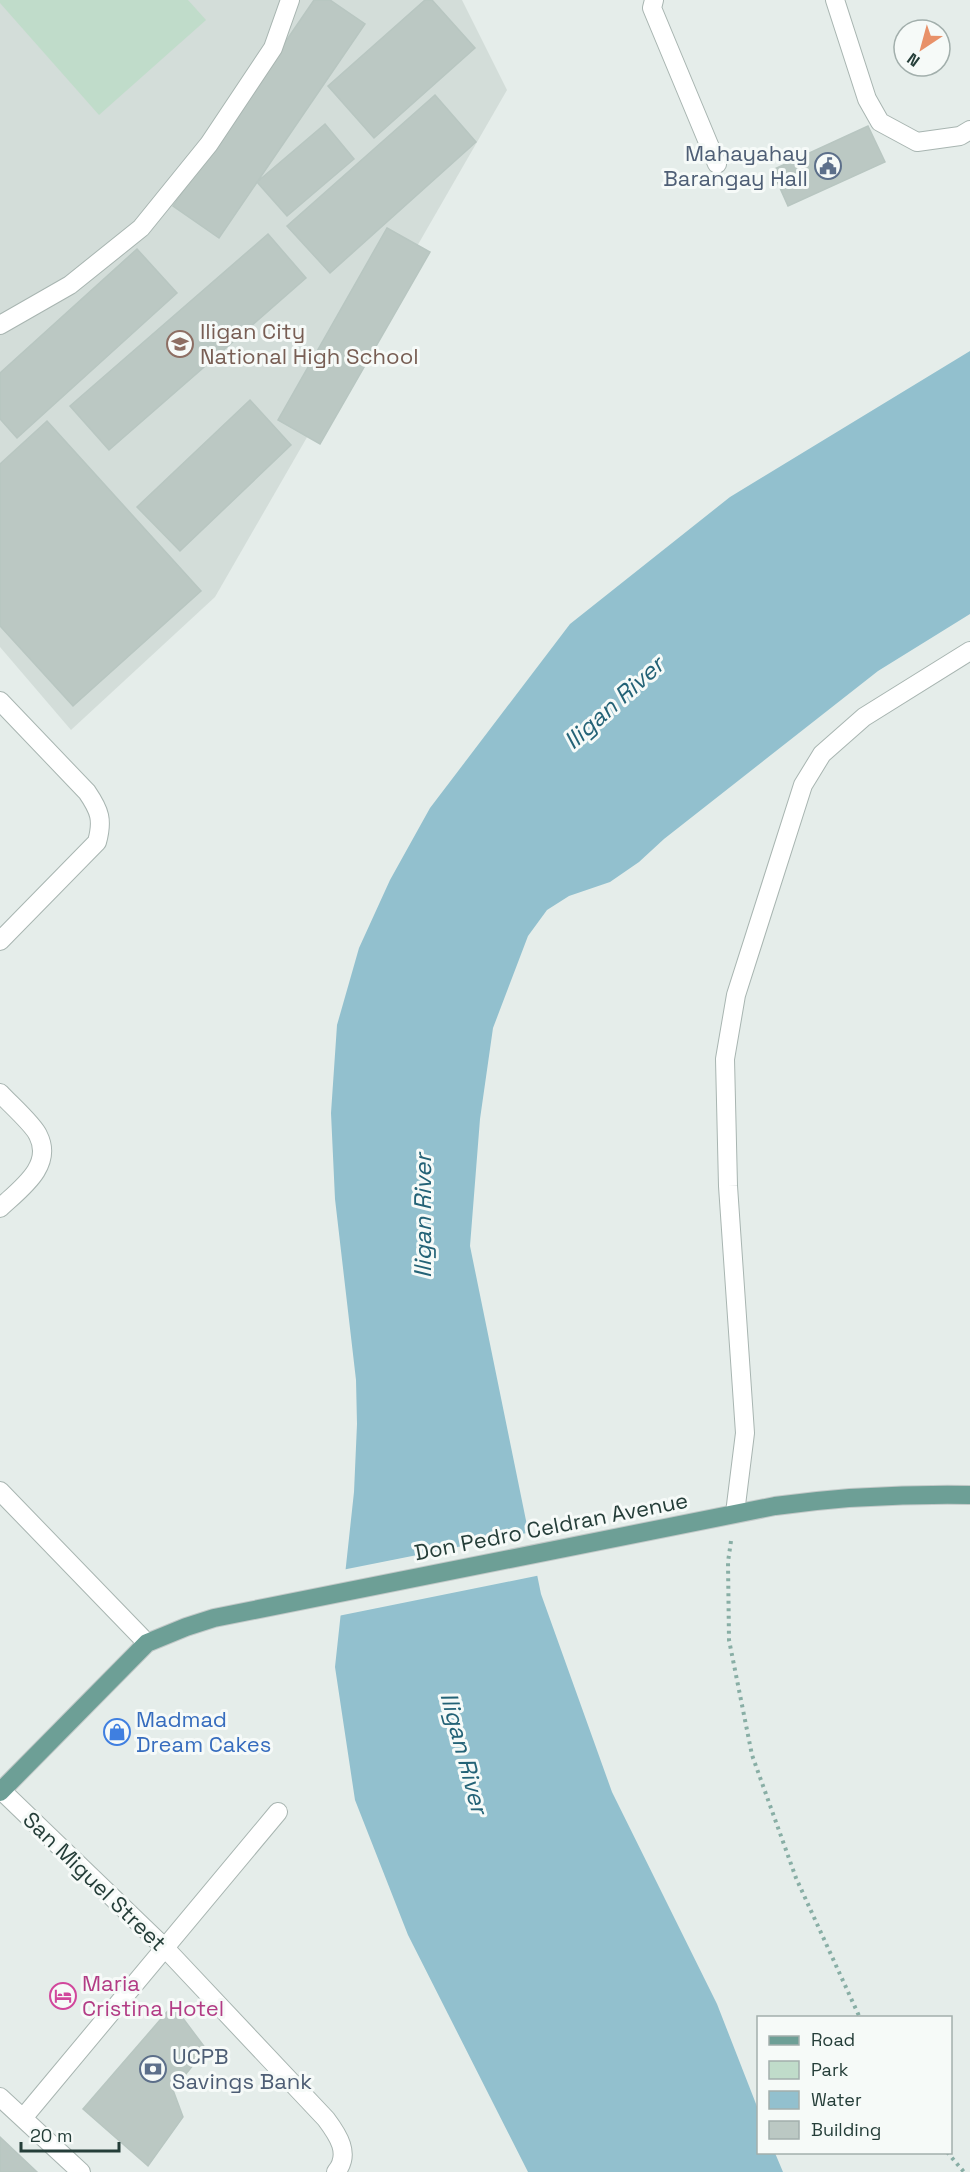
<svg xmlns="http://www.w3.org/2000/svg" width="970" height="2172" font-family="'Space Grotesk',sans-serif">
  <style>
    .built { fill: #d3ddd9 }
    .green { fill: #c0dcca }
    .water { fill: #92c0ce }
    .pier { fill: #e5edea }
    .building { fill: #bbc8c3; stroke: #b8c6c1; stroke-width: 1.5 }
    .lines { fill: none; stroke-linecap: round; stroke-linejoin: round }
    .minor-casing { stroke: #a8b5b1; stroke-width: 20 }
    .major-casing { stroke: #c2c9c8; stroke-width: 20 }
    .path { stroke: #88aea5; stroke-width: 4; stroke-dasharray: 3 4.5; stroke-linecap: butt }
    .minor { stroke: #fff; stroke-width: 18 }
    .major { stroke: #6d9f96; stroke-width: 18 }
    .labels { text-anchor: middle; stroke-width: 6; stroke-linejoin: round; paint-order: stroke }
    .service-label { font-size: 22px; fill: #4e5e75; stroke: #f6faf8; text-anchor: end }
    .education-label { font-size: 22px; fill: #785e54; stroke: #f6faf8; text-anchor: start }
    .street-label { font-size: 22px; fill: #253e39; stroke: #f6faf8 }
    .shop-label { font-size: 22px; fill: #366cbe; stroke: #f6faf8; text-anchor: start }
    .hotel-label { font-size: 22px; fill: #b23c85; stroke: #f6faf8; text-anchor: start }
    .water-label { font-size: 24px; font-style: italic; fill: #236276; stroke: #f6faf8 }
  </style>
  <rect width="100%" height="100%" fill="#e5edea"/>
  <path class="built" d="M0,0H462L507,90L215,597L71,730L0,647Z"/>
  <path class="green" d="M0,0H188L206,20L99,115L0,3Z"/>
  <path class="water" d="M970,351V614L878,671L664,839L639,862L610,882L569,896L547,910L528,936L493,1028L480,1119L470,1246L541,1594L612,1792L717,2004L758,2109V2152L775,2153L783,2172H528L408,1935L355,1800L335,1667L354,1492L357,1424L356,1380L335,1199L331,1113L337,1025L359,948L390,880L430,808L570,624L730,497Z"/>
  <path class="pier" d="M532,1532L541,1575L338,1616L342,1570Z"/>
  <path class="building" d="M314,0H330L365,24L219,238L173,206Z
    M425,0H432L475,48L374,138L328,86Z
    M435,95L476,142L330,273L287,226Z
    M325,124L354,159L287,216L257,182Z
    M868,126L885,162L788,206L772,170Z
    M387,228L430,252L320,444L278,420Z
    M268,234L306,278L109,450L70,406Z
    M137,249L177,293L17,438L0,419V373Z
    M250,400L291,445L180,551L137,507Z
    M47,421L201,591L73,706L0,626V464Z
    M173,2005L206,2049L173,2090L183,2117L148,2166L83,2109Z
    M0,2137L37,2172H0Z"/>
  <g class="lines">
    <defs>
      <path id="minor" d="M654,0L652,8L717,164
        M835,0L867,99L880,122L917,142L960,136L970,130
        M0,325L70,285L141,228L209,144L273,48L290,0
        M0,701L87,792C100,811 103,820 97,842L0,941
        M0,1093C9,1103 33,1124 38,1135C54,1166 20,1189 0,1208
        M0,1491L147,1643
        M735,1513L745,1433L728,1186L725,1059L736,995L803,785L822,754L864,717L970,651
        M0,1789L165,1948L326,2119C338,2135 351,2154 336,2172
        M0,2097L81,2172
        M23,2118L278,1812"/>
      <path id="major" d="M0,1792L147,1643L186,1627L214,1618L775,1506C841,1497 904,1494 970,1495"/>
    </defs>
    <use href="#minor" class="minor-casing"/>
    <use href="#major" class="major-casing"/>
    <path class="path" d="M731,1541L728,1562L729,1640L752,1755L796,1878L860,2018
      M947,2152L964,2172"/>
    <use href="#minor" class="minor"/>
    <use href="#major" class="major"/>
  </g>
  <defs>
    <symbol id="civic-ring" viewBox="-11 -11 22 22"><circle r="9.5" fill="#f6faf8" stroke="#5c6f8a" stroke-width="1.5"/><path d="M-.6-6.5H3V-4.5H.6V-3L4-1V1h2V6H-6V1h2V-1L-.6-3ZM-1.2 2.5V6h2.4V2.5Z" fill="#5c6f8a"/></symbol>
    <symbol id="school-ring" viewBox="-11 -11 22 22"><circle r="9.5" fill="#f6faf8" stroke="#8d6e63" stroke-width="1.5"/><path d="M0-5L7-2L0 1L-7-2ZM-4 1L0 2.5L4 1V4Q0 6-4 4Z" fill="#8d6e63"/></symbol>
    <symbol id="shop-ring" viewBox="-11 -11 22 22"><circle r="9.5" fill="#f6faf8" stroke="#3f7fe0" stroke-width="1.5"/><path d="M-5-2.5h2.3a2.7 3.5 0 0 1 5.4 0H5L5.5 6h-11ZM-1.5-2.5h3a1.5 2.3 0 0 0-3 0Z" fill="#3f7fe0"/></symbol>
    <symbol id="hotel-ring" viewBox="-11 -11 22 22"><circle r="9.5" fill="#f6faf8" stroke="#d1479c" stroke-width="1.5"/><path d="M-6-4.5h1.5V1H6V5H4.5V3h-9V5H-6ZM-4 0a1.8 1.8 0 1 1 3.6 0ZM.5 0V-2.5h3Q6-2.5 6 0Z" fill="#d1479c"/></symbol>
    <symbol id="bank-ring" viewBox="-11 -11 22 22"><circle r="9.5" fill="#f6faf8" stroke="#5c6f8a" stroke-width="1.5"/><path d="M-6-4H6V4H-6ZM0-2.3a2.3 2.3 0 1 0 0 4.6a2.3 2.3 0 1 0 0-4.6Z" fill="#5c6f8a"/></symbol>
  </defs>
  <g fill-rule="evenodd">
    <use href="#civic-ring" x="813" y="151" width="30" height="30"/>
    <use href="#school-ring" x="165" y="329" width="30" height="30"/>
    <use href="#shop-ring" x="102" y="1717" width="30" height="30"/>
    <use href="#hotel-ring" x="48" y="1981" width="30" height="30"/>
    <use href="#bank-ring" x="138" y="2054" width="30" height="30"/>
  </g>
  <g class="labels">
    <g class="service-label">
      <text x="808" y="161">Mahayahay<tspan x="808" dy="25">Barangay Hall</tspan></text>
      <text x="172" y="2064" text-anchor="start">UCPB<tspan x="172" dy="25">Savings Bank</tspan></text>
    </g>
    <g class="education-label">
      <text x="200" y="339">Iligan City<tspan x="200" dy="25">National High School</tspan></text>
    </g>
    <g class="street-label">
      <text transform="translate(551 1526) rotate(-11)" y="8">Don Pedro Celdran Avenue</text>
      <text transform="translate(95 1881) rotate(44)" y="8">San Miguel Street</text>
    </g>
    <g class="shop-label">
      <text x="136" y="1727">Madmad<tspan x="136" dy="25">Dream Cakes</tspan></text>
    </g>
    <g class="hotel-label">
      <text x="82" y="1991">Maria<tspan x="82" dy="25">Cristina Hotel</tspan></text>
    </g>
    <g class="water-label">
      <text transform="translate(614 703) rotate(-42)" y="8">Iligan River</text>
      <text transform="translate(423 1216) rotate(-90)" y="8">Iligan River</text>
      <text transform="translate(464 1753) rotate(75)" y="8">Iligan River</text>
    </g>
  </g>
  <rect x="757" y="2016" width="195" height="138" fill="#f6faf8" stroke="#a2afac" stroke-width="1.5"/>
  <rect x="769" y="2036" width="30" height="9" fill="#6d9f96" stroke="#a2afac" stroke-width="1.5"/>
  <text x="811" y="2046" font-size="18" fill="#253e39">Road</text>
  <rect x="769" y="2061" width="30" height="18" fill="#c0dcca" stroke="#a2afac" stroke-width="1.5"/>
  <text x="811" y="2076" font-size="18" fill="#253e39">Park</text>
  <rect x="769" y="2091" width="30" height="18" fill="#92c0ce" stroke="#a2afac" stroke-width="1.5"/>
  <text x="811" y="2106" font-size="18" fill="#253e39">Water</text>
  <rect x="769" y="2121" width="30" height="18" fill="#bbc8c3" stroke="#a2afac" stroke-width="1.5"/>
  <text x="811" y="2136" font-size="18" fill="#253e39">Building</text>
  <g transform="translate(922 48) rotate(216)"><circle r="28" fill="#f6faf8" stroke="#a2afac" stroke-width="1.5"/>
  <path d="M0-4.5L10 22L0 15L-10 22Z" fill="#e89169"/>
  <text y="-9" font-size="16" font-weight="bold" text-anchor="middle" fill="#253e39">N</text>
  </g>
  <path d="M21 2142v9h98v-9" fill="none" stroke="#253e39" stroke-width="3"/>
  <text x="30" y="2142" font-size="18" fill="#253e39" stroke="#f6faf8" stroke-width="4.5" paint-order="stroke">20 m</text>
</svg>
